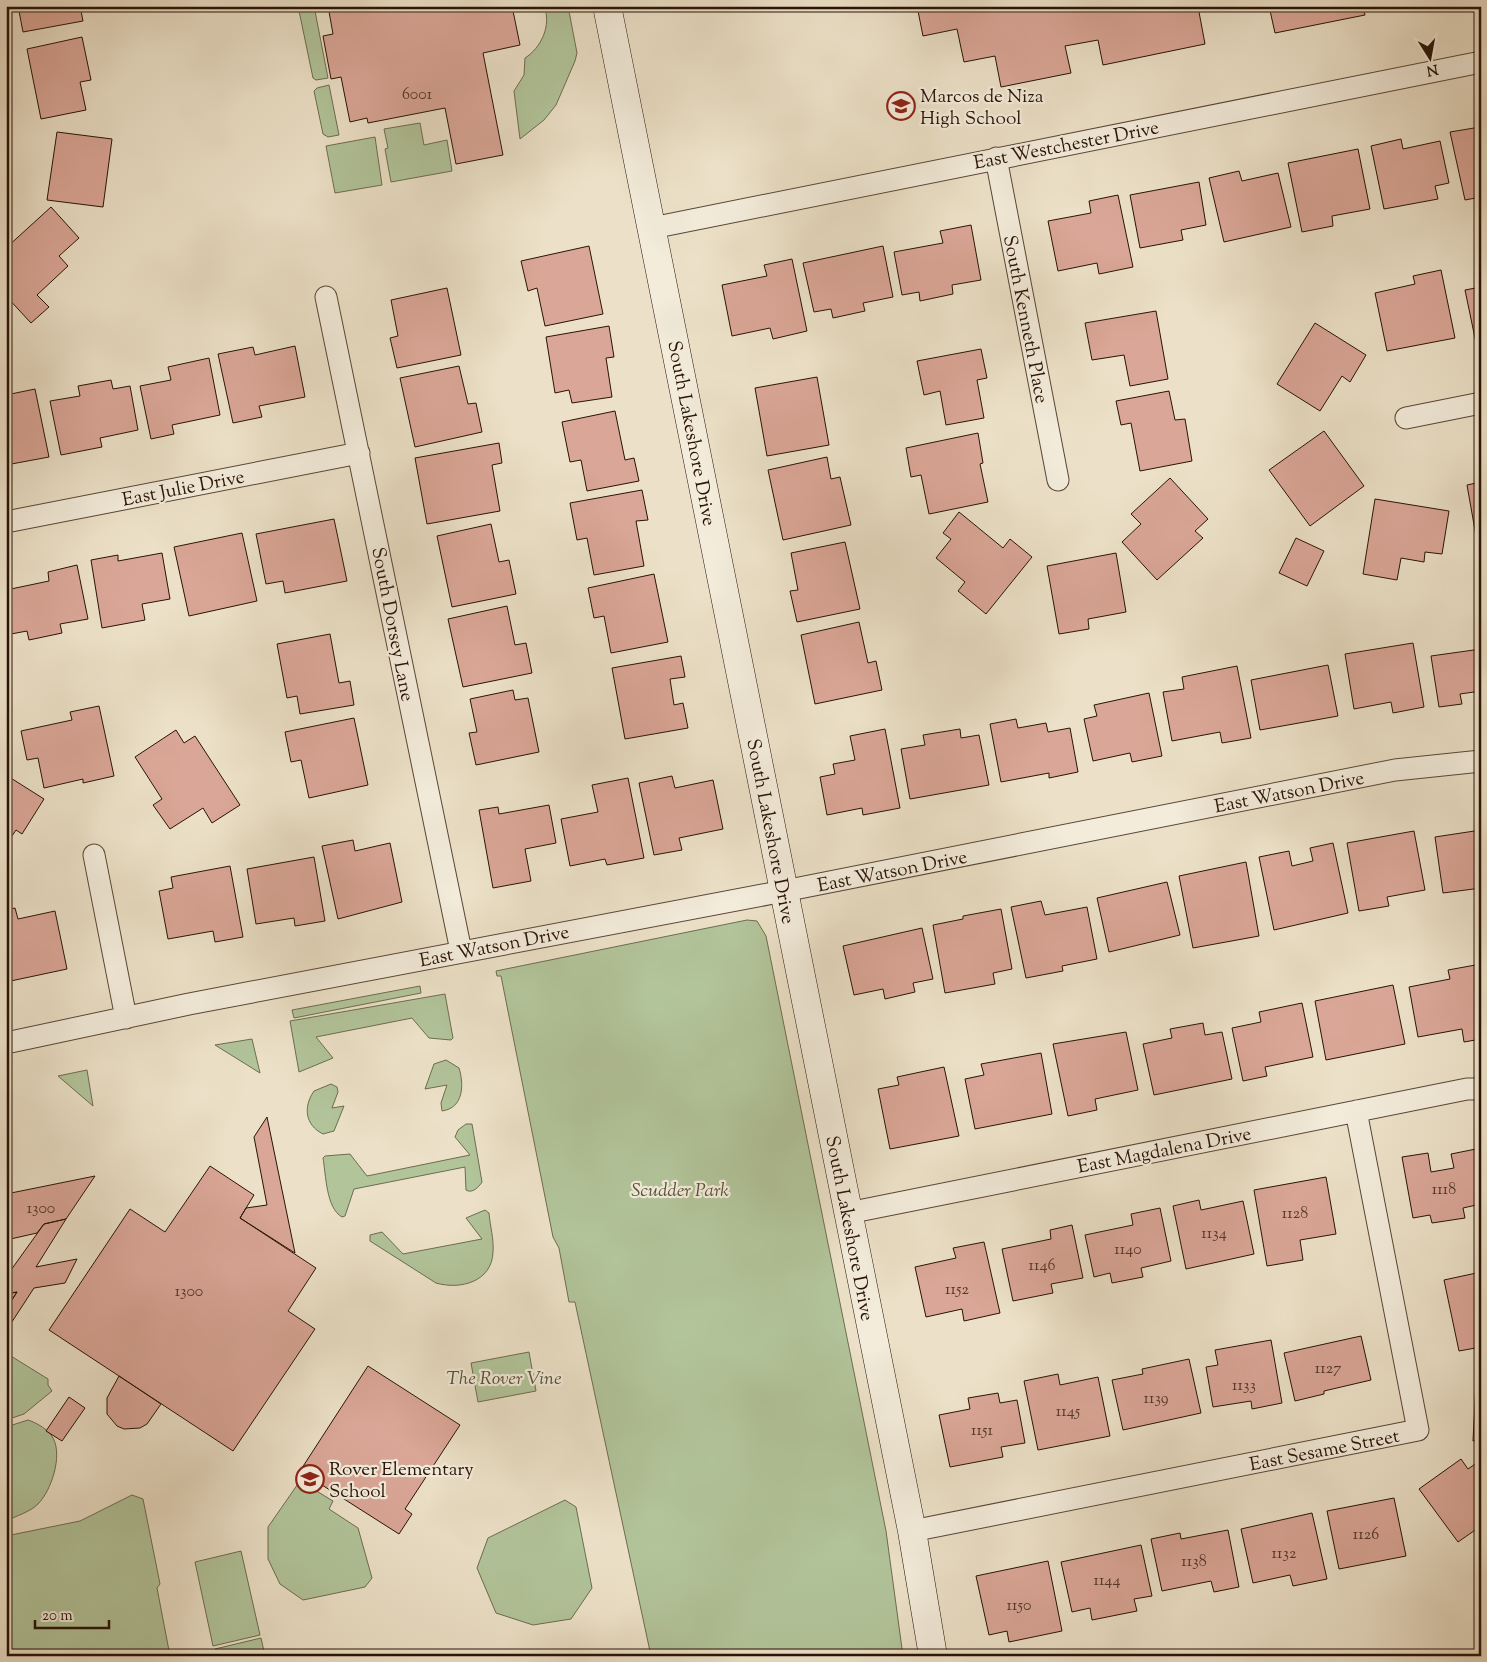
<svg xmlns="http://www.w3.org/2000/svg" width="1487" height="1662" font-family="'Sorts Mill Goudy',serif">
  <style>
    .green { fill: #b2c49a; stroke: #6d6c50 }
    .building { fill: #daa697; stroke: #281306 }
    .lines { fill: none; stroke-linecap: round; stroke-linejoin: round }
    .street-casing { stroke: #594636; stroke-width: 23 }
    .secondary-casing { stroke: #281306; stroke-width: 29 }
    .street { stroke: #f3ecdb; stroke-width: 21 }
    .secondary { stroke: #f3ecdb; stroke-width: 28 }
    .labels { text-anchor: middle; stroke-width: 4.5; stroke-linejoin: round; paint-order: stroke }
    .number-label { font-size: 16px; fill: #54382a }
    .poi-label { font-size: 19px; fill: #281306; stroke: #f3ecdb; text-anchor: start }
    .street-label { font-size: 19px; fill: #281306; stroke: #f3ecdb }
    .park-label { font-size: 19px; font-style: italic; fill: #58513a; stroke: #f3ecdb }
  </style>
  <rect width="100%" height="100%" fill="#ece1c8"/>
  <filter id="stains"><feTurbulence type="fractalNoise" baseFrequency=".004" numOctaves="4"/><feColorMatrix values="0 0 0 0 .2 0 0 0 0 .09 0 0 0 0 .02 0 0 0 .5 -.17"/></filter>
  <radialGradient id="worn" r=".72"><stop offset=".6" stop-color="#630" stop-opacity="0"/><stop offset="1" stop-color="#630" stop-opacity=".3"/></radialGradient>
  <path class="green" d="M298,6H314L328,78L316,80L313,78Z
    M544,6H568L577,53L575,61L556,105L544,120L520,139L514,91L524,75L525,58C541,48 552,25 544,6Z
    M329,85L339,135L328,137L323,134L314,91L317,88Z
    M420,123L424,145L447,140L452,171L391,182L385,149L388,148L384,129Z
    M375,137L382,185L335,193L326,146Z
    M747,920L757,921L766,936L886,1531L903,1656H651L575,1302H569L559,1248L553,1237L501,976H497L496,971Z
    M420,986L421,993L294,1018L292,1010Z
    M445,994L453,1038L451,1040L429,1038L412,1018L316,1037L333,1058L299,1072L290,1021Z
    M252,1039L260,1073L215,1045Z
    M446,1060L459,1068C464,1084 464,1108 442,1111L441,1103L447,1085L425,1089L434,1064Z
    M87,1070L93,1106L58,1076Z
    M331,1084L337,1087L338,1092L332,1108L344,1106L334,1131L323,1134C305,1125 303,1107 314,1091Z
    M466,1124H472L482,1182C479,1187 472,1194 466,1190L465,1167L354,1189L345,1216L342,1217C326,1208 326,1175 323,1158L325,1156L350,1154L367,1176L470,1155L455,1137L458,1130Z
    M485,1210L489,1213C490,1226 494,1239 493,1252C492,1282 460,1290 436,1283L370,1241V1235L382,1232L403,1254L482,1239L466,1218Z
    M529,1352L536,1391L478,1402L471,1363Z
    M6,1353L48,1379V1385L52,1391L24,1414L6,1420Z
    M28,1420C37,1423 49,1430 53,1438C63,1456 51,1491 38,1504C30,1512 16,1516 6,1521V1427Z
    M300,1481L333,1501L329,1509L358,1528L372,1578L365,1587L303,1600L280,1584L268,1559V1527Z
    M132,1495L143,1499L160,1584L157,1588L170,1656H6V1536L80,1521Z
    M565,1500L576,1507L592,1588L571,1619L533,1625L496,1613L477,1568L488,1538Z
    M241,1551L260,1635L213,1646L195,1562Z
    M261,1638L265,1656H216L215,1649Z"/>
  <path class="building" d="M18,6H80L83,21L23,32Z
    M328,6H512L520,45L483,53L503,155L456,164L445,108L368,123L367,118L350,122L341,77L331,79L323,36L333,34Z
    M917,6H1230L1199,12L1205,44L1103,65L1098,40L1065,46L1071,73L1001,87L995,56L964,62L957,29L923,36Z
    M1269,6H1363L1365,15L1275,33Z
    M82,37L91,80L80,82L86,110L41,119L27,49Z
    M1480,127L1481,197L1465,200L1450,132Z
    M57,132L112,139L103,207L47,200Z
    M1401,139L1403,149L1440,141L1449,183L1435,186L1438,199L1384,209L1371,146Z
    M1358,149L1370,209L1332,216L1333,226L1302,232L1288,163Z
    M1239,171L1242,181L1278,173L1291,227L1224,242L1209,178Z
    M1199,182L1206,225L1181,230L1183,240L1140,248L1130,195Z
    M1118,195L1133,267L1099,274L1097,263L1058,271L1048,221L1091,213L1089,201Z
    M51,207L79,238L59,256L68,266L37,295L49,307L31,323L6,296V248Z
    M971,225L981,280L952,285L953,294L920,301L919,292L902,295L894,252L943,243L940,231Z
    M589,246L603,314L545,326L537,288L528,291L521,261Z
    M883,246L893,297L863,303L865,311L833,318L831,309L814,312L803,263Z
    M792,259L807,331L773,339L770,328L732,336L722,285L767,276L764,265Z
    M1441,270L1455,338L1387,351L1375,293L1415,284L1413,276Z
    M1481,287V342L1476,343L1465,290Z
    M447,288L461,355L397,368L390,338L398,336L391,300Z
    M1156,311L1168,379L1130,386L1124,355L1092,360L1085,323Z
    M1315,323L1366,355L1350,382L1342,376L1320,411L1277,384Z
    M609,326L614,357L606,358L612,397L572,403L569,390L555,393L546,337Z
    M295,346L305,397L259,406L262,417L233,423L218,354L253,347L255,355Z
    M981,349L987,378L977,380L984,418L946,425L940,391L924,395L917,361Z
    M209,358L220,415L172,425L174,434L151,439L140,386L171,380L168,367Z
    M459,366L468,404L476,403L482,432L415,447L400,378Z
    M817,377L829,445L767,456L755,388Z
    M111,380L113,389L130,386L138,430L100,438L102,447L61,455L50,401L80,396L78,386Z
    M35,389L49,457L6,465V395Z
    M1169,391L1175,420L1185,419L1192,461L1140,471L1131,423L1121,425L1116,401Z
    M615,411L625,460L634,458L639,481L587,491L581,460L570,462L562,422Z
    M1324,431L1364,486L1310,526L1269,470Z
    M978,433L983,463L980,464L988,502L929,514L921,475L911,477L906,448Z
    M499,443L502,463L492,465L500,511L427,524L415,458Z
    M827,457L831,479L840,477L851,525L783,540L768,470Z
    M1170,478L1208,519L1195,531L1203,538L1157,580L1122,542L1141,524L1131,514Z
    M1481,482V553H1479L1467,485Z
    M642,490L648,520L636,521L644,566L594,575L587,538L577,540L570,503Z
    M1375,499L1449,511L1442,554L1425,552L1424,562L1401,558L1397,580L1363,574Z
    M959,512L1003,548L1010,539L1032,557L986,614L958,591L965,582L936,558L951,539L943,533Z
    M334,519L347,581L285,593L283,581L266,584L256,534Z
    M491,524L499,562L509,560L516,594L452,607L437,536Z
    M242,533L257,601L189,616L174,547Z
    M1296,538L1324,551L1307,586L1279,573Z
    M845,542L860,609L797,622L790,591L798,590L791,553Z
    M162,553L170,599L142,604L145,620L102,628L91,560L118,555V561Z
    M1116,553L1126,612L1088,619L1089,629L1059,634L1047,566Z
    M77,565L88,619L60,624L62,633L29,640L27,631L11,634L6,610V590L49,581L48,572Z
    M654,574L668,642L611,653L604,616L594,618L588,588Z
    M507,606L515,645L526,643L532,673L463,687L448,619Z
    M859,622L868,663L876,661L882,690L815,704L801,635Z
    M330,634L339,683L350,681L354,705L300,714L297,696L287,698L277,644Z
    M1413,643L1424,707L1393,713L1391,702L1354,709L1345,654Z
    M1481,649V691L1460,694L1462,704L1439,707L1431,656Z
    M681,656L685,677L670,679L674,705L683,703L688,728L625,739L612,668Z
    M1328,665L1338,716L1260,730L1251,680Z
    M1237,666L1251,738L1222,743L1220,732L1172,741L1163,692L1184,689L1182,677Z
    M513,690L515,700L528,698L539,752L476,765L469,733L477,732L470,699Z
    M1149,693L1162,756L1132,762L1130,753L1093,761L1084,719L1097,716L1094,705Z
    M99,706L114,776L83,783V779L44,788L38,758L27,760L21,731L72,720L70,712Z
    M354,718L368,785L309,798L301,760L291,762L285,732Z
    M1016,719L1018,728L1046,723L1048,732L1070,728L1078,772L1049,778V773L1001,782L990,724Z
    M885,729L900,808L863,815L862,808L827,815L820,777L835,774L833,764L855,760L850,736Z
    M960,729L961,738L979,735L989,785L910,799L901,749L925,745L923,735Z
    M176,730L184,743L195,736L240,805L212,823L203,808L170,829L153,805L162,799L135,757Z
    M6,775L44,799L22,834L16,830L6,845Z
    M672,776L675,788L713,780L723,829L679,838L682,850L654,855L639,783Z
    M628,778L644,858L607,865L605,859L570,866L561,819L598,812L592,785Z
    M549,805L556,843L525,849L531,881L493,888L479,810L498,807L499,814Z
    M1481,830V888L1443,893L1435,837Z
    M1414,831L1425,890L1387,897L1389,906L1359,911L1347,843Z
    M353,840L355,851L390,843L402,902L338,919L322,846Z
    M1333,843L1348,913L1274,930L1259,857L1289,851L1292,866L1313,861L1310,848Z
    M314,857L325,921L295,926L294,918L256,924L247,869Z
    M1246,862L1259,936L1193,948L1179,876Z
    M230,866L243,937L215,942L213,931L168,939L159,891L173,888L171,877Z
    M1167,882L1180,935L1109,952L1097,898Z
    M1041,901L1045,915L1087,907L1097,959L1062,966L1063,971L1026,978L1011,907Z
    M15,908L18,919L55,911L67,969L6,982V910Z
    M1001,909L1012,969L993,973L995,984L945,993L933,925L963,919V916Z
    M922,928L933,979L913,983L915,992L885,999L883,989L854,995L843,946Z
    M1481,964V1039L1464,1042L1462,1029L1418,1037L1409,987L1450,979L1448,970Z
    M1393,985L1405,1044L1326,1060L1315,1001Z
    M1302,1003L1313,1057L1265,1067L1267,1076L1243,1081L1232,1028L1261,1022L1259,1012Z
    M1203,1023L1205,1035L1222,1032L1232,1079L1154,1095L1143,1044L1172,1038L1170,1029Z
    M1126,1032L1138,1090L1095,1099L1097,1110L1068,1116L1053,1044Z
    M1041,1053L1052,1114L975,1129L965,1079L984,1075L981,1064Z
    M944,1067L959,1136L890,1149L878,1089L899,1085L897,1077Z
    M267,1117L295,1253L240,1218L246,1208L267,1205L254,1137Z
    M1481,1148V1204L1463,1208L1465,1218L1432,1223L1430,1215L1413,1218L1402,1157L1428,1153L1431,1172L1454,1168L1451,1154Z
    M210,1166L254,1195L240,1218L316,1268L288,1311L315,1329L233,1451L49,1330L130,1209L165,1232Z
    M95,1176L66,1219L44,1224L37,1233L6,1240V1194Z
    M1326,1177L1336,1234L1300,1240L1303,1260L1267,1266L1254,1190Z
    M1199,1200L1201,1210L1243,1201L1254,1254L1186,1269L1173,1206Z
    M1160,1208L1171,1261L1141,1268L1143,1277L1112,1283L1110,1273L1094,1277L1085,1235L1133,1225L1131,1214Z
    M66,1219L36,1267L77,1259L65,1283L34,1288L6,1331V1309L17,1292L6,1294V1277L44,1224Z
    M1072,1225L1083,1278L1051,1284L1053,1293L1013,1301L1002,1249L1051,1239L1050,1230Z
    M984,1242L1000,1313L964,1321L962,1309L926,1317L915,1267L956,1258L953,1248Z
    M1481,1272V1347L1459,1351L1444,1280Z
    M17,1292L6,1309V1294Z
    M1361,1336L1371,1380L1324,1391V1394L1295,1401L1284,1353Z
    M1271,1340L1282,1403L1252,1409L1251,1401L1213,1407L1206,1367L1218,1365L1215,1350Z
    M1189,1359L1201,1413L1123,1430L1112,1380L1143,1374L1142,1369Z
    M1477,1362H1481V1441H1473Z
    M368,1366L460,1425L405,1509L412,1514L399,1534L300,1471Z
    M1058,1374L1060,1385L1098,1377L1110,1436L1038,1450L1024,1381Z
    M119,1376L161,1404L147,1424L140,1428L124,1429L117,1426L107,1414V1398Z
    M998,1393L1000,1403L1017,1400L1025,1443L1001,1447L1003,1457L950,1467L939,1415L970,1409L968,1398Z
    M69,1397L85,1408L62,1441L46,1431Z
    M1461,1459L1468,1469L1481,1460V1526L1458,1542L1419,1489Z
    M1394,1498L1406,1556L1339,1569L1327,1511Z
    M1312,1513L1327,1579L1293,1586L1290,1575L1253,1583L1241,1529Z
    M1228,1530L1239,1587L1214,1592L1211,1581L1162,1591L1151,1539L1180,1533L1181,1539Z
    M1141,1545L1152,1596L1134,1599L1137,1611L1092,1620L1090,1608L1072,1612L1061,1562Z
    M1048,1561L1062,1631L1009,1642L1007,1631L989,1635L976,1576Z"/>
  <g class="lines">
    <defs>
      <path id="street" d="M996,158L1058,480
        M652,228L1481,62
        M326,297L461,951
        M1406,418L1481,403
        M6,522L359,453
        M94,855L126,1018
        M6,1043L189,1004L784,891L1395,770L1481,761
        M848,1213L1467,1089H1481
        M912,1531L1418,1430L1356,1111"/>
      <path id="secondary" d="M607,6L912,1531L933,1656"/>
    </defs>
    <use href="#street" class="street-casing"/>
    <use href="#secondary" class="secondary-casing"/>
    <use href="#street" class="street"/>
    <use href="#secondary" class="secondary"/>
  </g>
  <defs>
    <symbol id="school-ring" viewBox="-11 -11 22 22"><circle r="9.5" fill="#f3ecdb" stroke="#8f2418" stroke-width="1.5"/><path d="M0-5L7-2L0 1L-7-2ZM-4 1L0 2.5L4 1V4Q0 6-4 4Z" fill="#8f2418"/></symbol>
  </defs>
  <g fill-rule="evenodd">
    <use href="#school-ring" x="885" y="90" width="32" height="32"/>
    <use href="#school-ring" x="294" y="1463" width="32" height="32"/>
  </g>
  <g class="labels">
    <g class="number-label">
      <text x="417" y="99">6001</text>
      <text x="1444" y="1194">1118</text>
      <text x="41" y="1213">1300</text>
      <text x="1295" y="1218">1128</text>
      <text x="1214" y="1238">1134</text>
      <text x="1128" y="1254">1140</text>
      <text x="1042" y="1270">1146</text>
      <text x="957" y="1294">1152</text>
      <text x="189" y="1296">1300</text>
      <text x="1328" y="1373">1127</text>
      <text x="1244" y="1390">1133</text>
      <text x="1156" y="1403">1139</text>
      <text x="1068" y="1416">1145</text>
      <text x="982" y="1435">1151</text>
      <text x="1366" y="1539">1126</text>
      <text x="1284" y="1558">1132</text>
      <text x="1194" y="1566">1138</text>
      <text x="1107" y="1585">1144</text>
      <text x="1019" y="1610">1150</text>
    </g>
    <g class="poi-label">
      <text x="920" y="102">Marcos de Niza<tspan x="920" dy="22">High School</tspan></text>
      <text x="329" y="1475">Rover Elementary<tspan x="329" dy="22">School</tspan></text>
    </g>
    <g class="street-label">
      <text transform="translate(1066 144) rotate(-11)" y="7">East Westchester Drive</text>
      <text transform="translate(1027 319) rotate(79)" y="7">South Kenneth Place</text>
      <text transform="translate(693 433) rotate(79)" y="7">South Lakeshore Drive</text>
      <text transform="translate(183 487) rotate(-11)" y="7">East Julie Drive</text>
      <text transform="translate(394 624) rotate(79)" y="7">South Dorsey Lane</text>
      <text transform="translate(1289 791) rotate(-11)" y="7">East Watson Drive</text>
      <text transform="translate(772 831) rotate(79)" y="7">South Lakeshore Drive</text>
      <text transform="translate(892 870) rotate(-11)" y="7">East Watson Drive</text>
      <text transform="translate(494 945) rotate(-11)" y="7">East Watson Drive</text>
      <text transform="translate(1164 1149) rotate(-11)" y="7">East Magdalena Drive</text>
      <text transform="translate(851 1228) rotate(79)" y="7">South Lakeshore Drive</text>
      <text transform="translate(1324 1449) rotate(-11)" y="7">East Sesame Street</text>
    </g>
    <g class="park-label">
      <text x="680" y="1196">Scudder Park</text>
      <text x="504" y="1384">The Rover Vine</text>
    </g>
  </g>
  <rect width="1487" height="1662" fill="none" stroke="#ece1c8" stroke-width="25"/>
  <rect x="8" y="8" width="1472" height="1647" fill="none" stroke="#281306" stroke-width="2.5"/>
  <rect x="12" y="12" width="1462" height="1637" fill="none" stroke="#281306"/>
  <g transform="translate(1430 58) rotate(169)" stroke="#f3ecdb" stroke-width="4" paint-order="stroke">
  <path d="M0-4L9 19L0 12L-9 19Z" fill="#281306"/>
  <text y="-8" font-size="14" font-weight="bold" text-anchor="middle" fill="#281306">N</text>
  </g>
  <path d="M35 1620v8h74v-8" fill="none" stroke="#281306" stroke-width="2.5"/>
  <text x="42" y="1620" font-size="15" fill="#281306" stroke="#f3ecdb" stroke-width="4" paint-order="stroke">20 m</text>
  <rect width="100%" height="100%" filter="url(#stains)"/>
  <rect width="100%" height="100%" fill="url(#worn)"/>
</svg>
